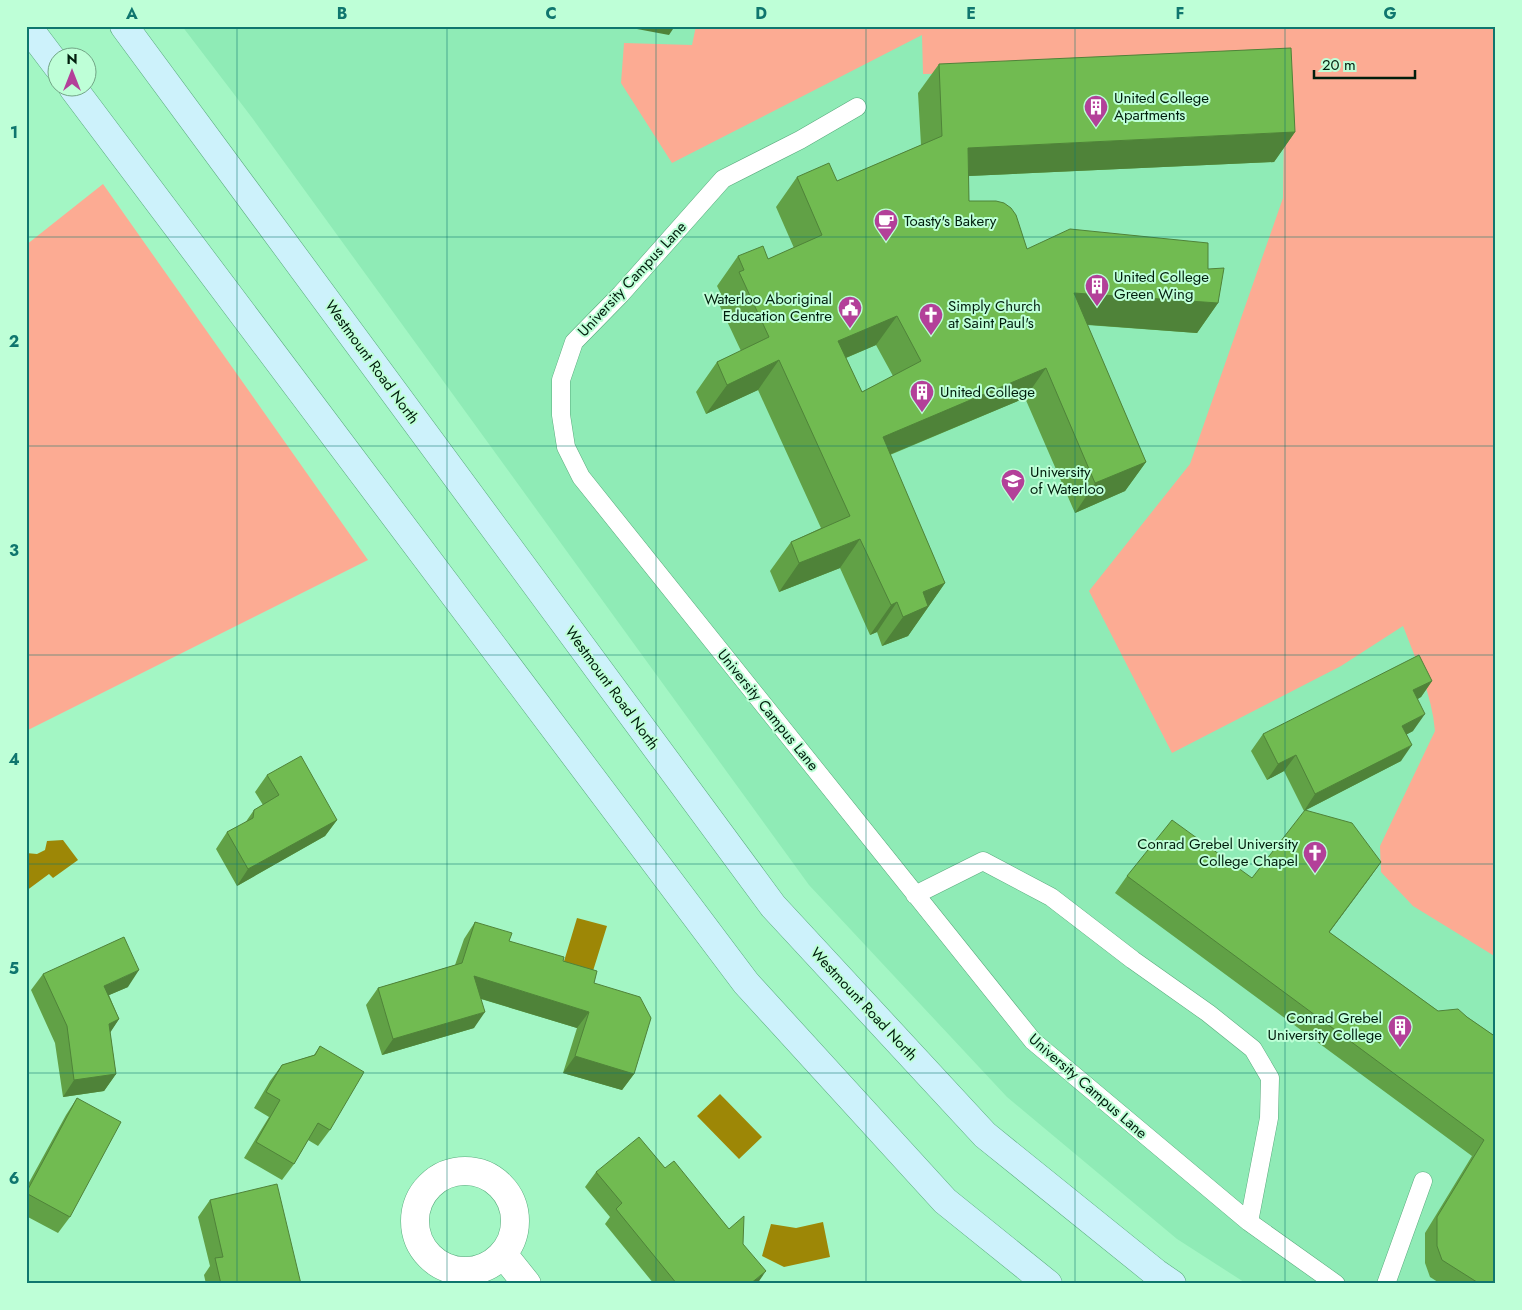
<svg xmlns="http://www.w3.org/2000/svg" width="1522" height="1310" font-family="Jost,sans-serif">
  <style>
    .built { fill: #8febb6 }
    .green { fill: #fcab93 }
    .water { fill: #9d8706 }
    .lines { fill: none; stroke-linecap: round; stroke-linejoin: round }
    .service-casing { stroke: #59ab7d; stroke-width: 19 }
    .minor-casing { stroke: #59ab7d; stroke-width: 29 }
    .secondary-casing { stroke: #59ab7d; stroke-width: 29 }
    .service { stroke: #fff; stroke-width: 18 }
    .minor { stroke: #fff; stroke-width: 28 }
    .secondary { stroke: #cdf2fb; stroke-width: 28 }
    .wall { fill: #61a146; fill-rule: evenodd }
    .shaded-wall { fill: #4f8339 }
    .building { fill: #71bb51; stroke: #4f8339; fill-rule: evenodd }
    .grid { fill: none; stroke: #0f766e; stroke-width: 1; stroke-opacity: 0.55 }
    .labels { text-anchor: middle; stroke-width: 4; stroke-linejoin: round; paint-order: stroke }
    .poi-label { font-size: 15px; fill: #001e0d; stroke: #beffd7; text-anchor: start }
    .street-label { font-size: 15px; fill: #001e0d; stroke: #beffd7 }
    .neatline { fill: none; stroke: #0f766e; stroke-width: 2 }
    .grid-label { font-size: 16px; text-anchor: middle; font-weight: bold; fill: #0f766e }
  </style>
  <rect width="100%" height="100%" fill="#a3f6c4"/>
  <path class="built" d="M182,26H1496V1284H1247L1177,1239L1007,1097L809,885L253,119Z"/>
  <path class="green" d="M696,26H1496V957L1413,906L1381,872L1380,846L1435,731C1432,695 1416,660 1403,626L1341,666L1172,753L1089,591L1190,464L1283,198L1285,69L923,74L922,35L672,163L621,83L624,43L692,45Z
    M103,184L368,560L26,731V245Z"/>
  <path class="water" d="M63,840L78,860L53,878L49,874L26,891V853L37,854L45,850L47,841Z
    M577,918L607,926L588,987L559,978Z
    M720,1094L762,1137L739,1159L697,1116Z
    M823,1222L830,1257L784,1267L762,1256L771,1224L796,1228Z"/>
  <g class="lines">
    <defs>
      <path id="service" d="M857,107L800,140L723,179L621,294L574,342L561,380V415L566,447L581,477L1033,1041L1249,1222L1336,1284
        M915,895L983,861L1051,897L1133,960L1208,1013L1253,1049L1270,1078L1269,1118L1249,1222
        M1386,1284L1423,1181"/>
      <path id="minor" d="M415 1221a50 50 0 1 1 100 0a50 50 0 1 1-100 0Z
        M503,1254L527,1284"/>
      <path id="secondary" d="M27,26L58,67
        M124,26L773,906L985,1135L1156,1273L1172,1284
        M73,88L746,983L945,1201L1048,1284"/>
    </defs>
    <use href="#service" class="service-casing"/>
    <use href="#minor" class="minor-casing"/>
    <use href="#secondary" class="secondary-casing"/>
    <use href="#service" class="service"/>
    <use href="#minor" class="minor"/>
    <use href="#secondary" class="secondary"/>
  </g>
  <path class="wall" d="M939,64L1295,132L1274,162L968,176L969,201L1027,249L1208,269L1218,303L1197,333L1087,325L1146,462L1125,491L1075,513L1025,398L890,455L945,583L908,636L882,646L877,632L870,635L840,568L779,592L770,571L791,542L821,528L758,390L706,414L696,392L717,362L741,351L718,302L722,296L717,286L738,256L768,259L794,248L776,207L797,177L837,181L921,145L918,93ZM876,345L893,376L862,392L846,358Z
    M1432,681L1421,697L1418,699L1413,731L1407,734L1401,761L1304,811L1284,771L1267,780L1251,751L1263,734Z
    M267,775L337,820L325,836L237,886L216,849L227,832L245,823L254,810L263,805L255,792Z
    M1381,862L1329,932L1438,1011L1467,1017L1496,1037V1284H1441L1430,1277L1425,1263V1233L1472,1156L1115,893L1127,876L1252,878Z
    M475,922L509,941L563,961L594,983L634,1074L622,1090L563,1073L577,1028L481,999L474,1028L382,1055L366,1005L378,988L455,965L464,939Z
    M43,974L128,987L109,995L119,1019L110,1032L116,1074L104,1091L63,1097L55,1043L31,990Z
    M320,1046L330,1130L318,1146L308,1140L294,1164L282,1180L244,1158L269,1117L254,1108L270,1081L282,1065L314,1055Z
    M77,1098L70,1217L58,1233L26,1216V1188L66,1115Z
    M665,1168L729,1229L743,1244L757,1284H654L605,1224L610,1217L585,1187L596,1172Z
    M210,1200L301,1284H206L204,1275L210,1266L198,1217Z"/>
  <path class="shaded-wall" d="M639,26H675L669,35L637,29Z
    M1295,132L1274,162L947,177L968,148Z
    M1074,293L1218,303L1197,333L1053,322Z
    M897,316L876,345L817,370L838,341Z
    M779,360L758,390L706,414L727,385Z
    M1046,368L1025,398L862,466L883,437Z
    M1146,462L1125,491L1075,513L1095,483Z
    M860,539L840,568L779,592L799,563Z
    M945,583L908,636L882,646L903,617L923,592Z
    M897,602L877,632L870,635L891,605Z
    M1432,681L1421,697L1402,707L1413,690Z
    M1425,714L1413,731L1391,743L1402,726Z
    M1412,745L1401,761L1304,811L1315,794Z
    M1296,755L1284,771L1267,780L1278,764Z
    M337,820L325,836L237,886L248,869Z
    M1381,862L1369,879L1317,949L1329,932Z
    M139,970L128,987L93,1002L104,986Z
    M474,976L589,1012L577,1028L462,993Z
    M485,1012L474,1028L382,1055L393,1039Z
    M119,1019L108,1036L109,1024Z
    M575,1056L634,1074L622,1090L563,1073Z
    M116,1074L104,1091L63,1097L74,1080Z
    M766,1271L757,1284H750Z"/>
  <path class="building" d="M1291,48L1295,132L968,148L969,201H996L1004,203L1011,208L1016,215L1027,249L1070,229L1208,243V269L1224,268L1218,303L1074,293L1146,462L1095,483L1046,368L883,437L945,583L923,592L928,606L903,617L897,602L891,605L860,539L799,563L791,542L850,516L779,360L727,385L717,362L769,337L739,272L744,270L738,256L763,246L768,259L822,235L797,177L829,163L837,181L942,136L939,64ZM897,316L921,361L862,392L838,341Z
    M1419,655L1432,681L1413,690L1425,714L1402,726L1412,745L1315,794L1296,755L1278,764L1263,734Z
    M301,756L337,820L248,869L227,832L253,818L254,810L279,795L267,775Z
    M1305,810L1352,823L1381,862L1329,932L1438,1011L1458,1009L1467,1017L1496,1037V1284H1480L1442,1260L1437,1246V1217L1484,1140L1127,876L1172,820L1252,878Z
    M475,922L512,933L509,941L564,957L563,961L597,971L594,983L640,997L651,1018L634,1074L575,1056L589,1012L474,976L485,1012L393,1039L378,988L462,963Z
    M124,937L139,970L104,986L119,1019L109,1024L116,1074L74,1080L67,1026L43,974Z
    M320,1046L364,1072L330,1130L318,1123L294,1164L256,1142L280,1100L266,1092L282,1065L315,1055Z
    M77,1098L121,1122L70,1217L26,1193Z
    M639,1137L665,1168L674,1161L729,1229L744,1216L743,1244L766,1271L750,1284H677L616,1209L622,1203L596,1172Z
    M277,1184L301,1284H221L215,1258L223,1257L210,1200Z"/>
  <path class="grid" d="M237,26V1284M447,26V1284M656,26V1284M866,26V1284M1075,26V1284M1285,26V1284M26,237H1496M26,446H1496M26,655H1496M26,864H1496M26,1073H1496"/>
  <defs>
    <symbol id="building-pin" viewBox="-11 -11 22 30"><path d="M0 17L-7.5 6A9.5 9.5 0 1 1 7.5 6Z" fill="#b34099" stroke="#beffd7"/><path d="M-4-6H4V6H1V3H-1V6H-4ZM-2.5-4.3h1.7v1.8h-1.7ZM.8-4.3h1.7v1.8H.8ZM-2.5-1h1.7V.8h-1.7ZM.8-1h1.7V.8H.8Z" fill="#fff"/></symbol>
    <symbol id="cafe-pin" viewBox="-11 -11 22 30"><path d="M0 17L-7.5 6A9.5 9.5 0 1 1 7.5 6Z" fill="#b34099" stroke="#beffd7"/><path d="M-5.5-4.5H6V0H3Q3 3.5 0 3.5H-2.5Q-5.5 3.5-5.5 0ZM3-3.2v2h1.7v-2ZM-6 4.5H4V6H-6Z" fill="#fff"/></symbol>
    <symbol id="civic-pin" viewBox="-11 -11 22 30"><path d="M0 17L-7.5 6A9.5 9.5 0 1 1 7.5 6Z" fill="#b34099" stroke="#beffd7"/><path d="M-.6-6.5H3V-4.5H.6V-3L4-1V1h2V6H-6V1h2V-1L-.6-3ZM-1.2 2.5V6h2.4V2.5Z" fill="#fff"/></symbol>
    <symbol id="church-pin" viewBox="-11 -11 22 30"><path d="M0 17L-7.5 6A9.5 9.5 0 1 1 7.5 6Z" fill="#b34099" stroke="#beffd7"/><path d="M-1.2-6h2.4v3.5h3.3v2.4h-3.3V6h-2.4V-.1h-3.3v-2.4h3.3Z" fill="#fff"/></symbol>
    <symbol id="university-pin" viewBox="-11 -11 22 30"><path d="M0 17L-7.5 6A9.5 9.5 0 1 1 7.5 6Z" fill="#b34099" stroke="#beffd7"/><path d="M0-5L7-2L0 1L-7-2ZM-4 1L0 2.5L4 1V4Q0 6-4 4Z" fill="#fff"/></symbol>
  </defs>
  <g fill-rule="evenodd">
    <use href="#building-pin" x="1082" y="93" width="28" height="38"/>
    <use href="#cafe-pin" x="872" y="207" width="28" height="38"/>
    <use href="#building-pin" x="1083" y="272" width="28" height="38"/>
    <use href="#civic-pin" x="836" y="294" width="28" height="38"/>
    <use href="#church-pin" x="917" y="301" width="28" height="38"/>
    <use href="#building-pin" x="908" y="378" width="28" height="38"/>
    <use href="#university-pin" x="999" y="467" width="28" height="38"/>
    <use href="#church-pin" x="1301" y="839" width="28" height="38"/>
    <use href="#building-pin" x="1386" y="1013" width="28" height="38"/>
  </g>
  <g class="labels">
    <g class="poi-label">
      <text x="1114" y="103">United College<tspan x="1114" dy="17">Apartments</tspan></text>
      <text x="904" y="226">Toasty's Bakery</text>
      <text x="1114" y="282">United College<tspan x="1114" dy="17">Green Wing</tspan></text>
      <text x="832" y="304" text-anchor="end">Waterloo Aboriginal<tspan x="832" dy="17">Education Centre</tspan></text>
      <text x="948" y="311">Simply Church<tspan x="948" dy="17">at Saint Paul's</tspan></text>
      <text x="940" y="397">United College</text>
      <text x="1030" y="477">University<tspan x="1030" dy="17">of Waterloo</tspan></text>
      <text x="1298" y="849" text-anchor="end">Conrad Grebel University<tspan x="1298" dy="17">College Chapel</tspan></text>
      <text x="1382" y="1023" text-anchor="end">Conrad Grebel<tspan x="1382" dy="17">University College</tspan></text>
    </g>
    <g class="street-label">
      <text transform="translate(632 279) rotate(-47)" y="5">University Campus Lane</text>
      <text transform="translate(372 362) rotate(54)" y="5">Westmount Road North</text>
      <text transform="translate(612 688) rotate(54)" y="5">Westmount Road North</text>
      <text transform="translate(768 710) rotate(51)" y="5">University Campus Lane</text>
      <text transform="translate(864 1004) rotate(47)" y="5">Westmount Road North</text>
      <text transform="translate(1088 1086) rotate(41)" y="5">University Campus Lane</text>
    </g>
  </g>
  <rect width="1522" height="1310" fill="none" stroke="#beffd7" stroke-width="55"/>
  <g transform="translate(72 72)"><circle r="24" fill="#beffd7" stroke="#72a586"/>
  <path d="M0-4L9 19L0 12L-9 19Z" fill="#b34099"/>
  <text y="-8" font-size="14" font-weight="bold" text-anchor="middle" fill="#001e0d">N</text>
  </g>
  <path d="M1314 70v8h101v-8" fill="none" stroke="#001e0d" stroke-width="2.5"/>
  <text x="1322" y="70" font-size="15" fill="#001e0d" stroke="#beffd7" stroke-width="4" paint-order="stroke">20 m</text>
  <rect x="28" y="28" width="1466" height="1254" class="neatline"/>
  <g class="grid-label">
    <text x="132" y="19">A</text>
    <text x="342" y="19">B</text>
    <text x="551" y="19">C</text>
    <text x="761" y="19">D</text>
    <text x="971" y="19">E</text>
    <text x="1180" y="19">F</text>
    <text x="1390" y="19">G</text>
    <text x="14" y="138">1</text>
    <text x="14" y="347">2</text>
    <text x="14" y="556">3</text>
    <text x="14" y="765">4</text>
    <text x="14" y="974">5</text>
    <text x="14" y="1184">6</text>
  </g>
</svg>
